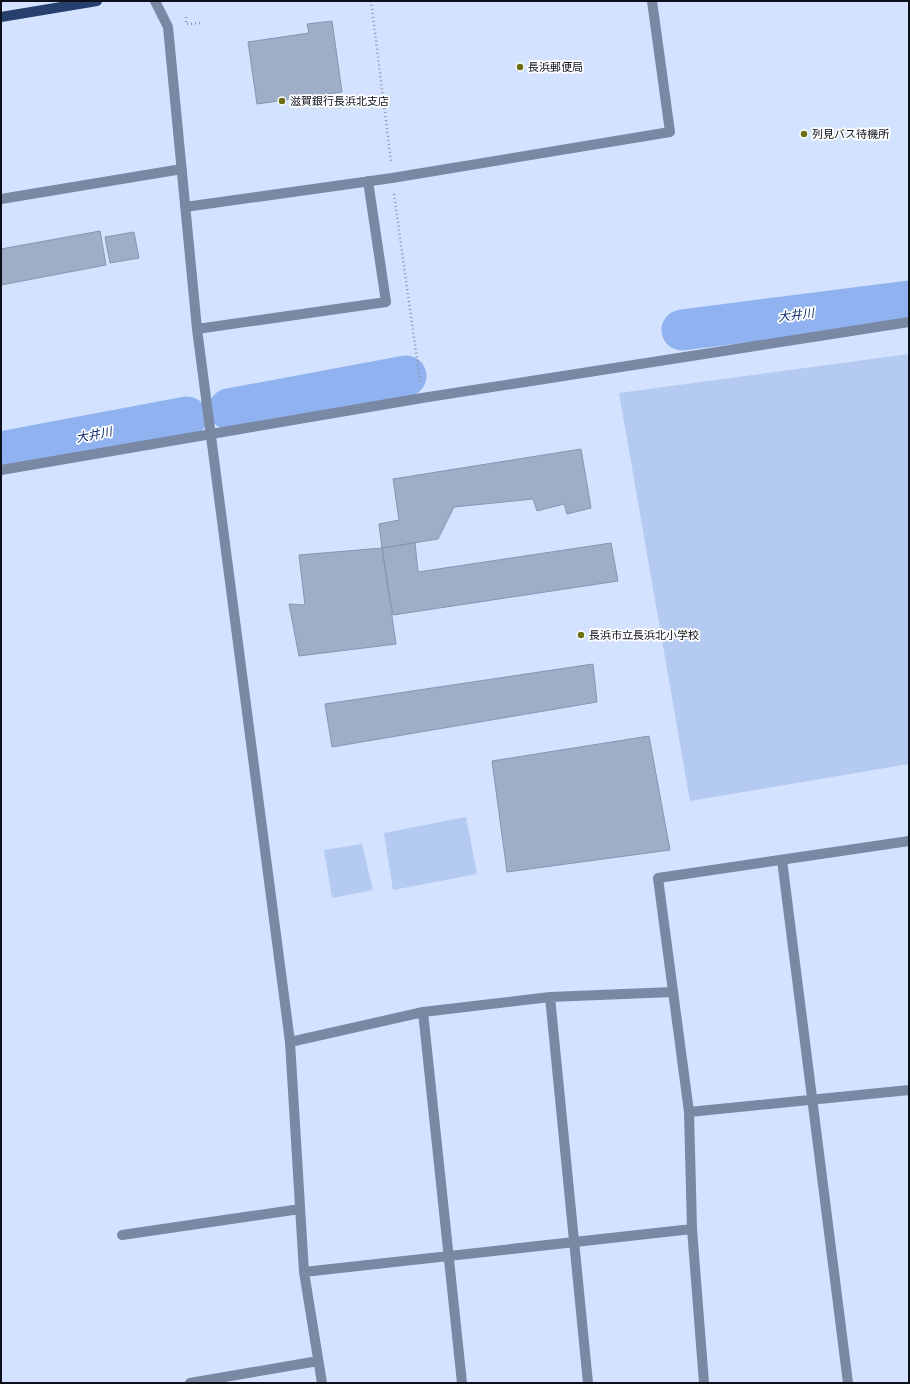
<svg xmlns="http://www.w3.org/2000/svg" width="910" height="1384" font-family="Manrope,'Noto Sans JP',sans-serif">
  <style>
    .green { fill: #b4caf1 }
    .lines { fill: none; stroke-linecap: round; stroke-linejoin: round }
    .river { stroke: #90b2f1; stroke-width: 41 }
    .building { fill: #9fadc7; stroke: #8795ae }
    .path { stroke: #8b96ab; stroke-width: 2.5; stroke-dasharray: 1 3; stroke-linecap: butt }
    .minor { stroke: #7988a3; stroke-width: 10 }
    .major { stroke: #273f6c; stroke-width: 10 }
    .poi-dot { fill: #6c6f14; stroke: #fff; stroke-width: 1.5 }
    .labels { text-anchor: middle; stroke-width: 3.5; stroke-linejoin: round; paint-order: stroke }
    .poi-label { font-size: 11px; fill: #0b1019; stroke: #fff; text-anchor: start }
    .water-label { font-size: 12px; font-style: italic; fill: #03256b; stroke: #fff }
  </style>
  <rect width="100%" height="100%" fill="#d3e2fe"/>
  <path class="green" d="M909,354V764L690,801L619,393Z
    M466,817L477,874L393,890L384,833Z
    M362,844L373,890L332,898L324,850Z"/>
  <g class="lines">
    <path class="river" d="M682,330L909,301
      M229,409L406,376
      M1,452L187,417"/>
  </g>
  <path class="building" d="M332,21L342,92L257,104L248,42L309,33L307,24Z
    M100,231L106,265L1,285V249Z
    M134,232L139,258L110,263L105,237Z
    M581,449L591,508L567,514L564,504L537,511L533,499L454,507L438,539L382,548L379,524L399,520L393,479Z
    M415,543L418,572L611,543L618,581L393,615L382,548Z
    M382,548L396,644L299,656L289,604L305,605L299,555Z
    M593,664L597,702L332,747L325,704Z
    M649,736L670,850L507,872L492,761Z"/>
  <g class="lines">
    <path class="path" d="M371,1L391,161
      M186,17V24L201,23
      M394,194L420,381"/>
    <path class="minor" d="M155,1L168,27L197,329L290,1042L304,1272L322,1383
      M1,199L182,169
      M185,207L392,178L670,132L652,1
      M197,329L386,302L368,181
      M1,470L422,398L909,322
      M782,860L848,1383
      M550,997L588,1383
      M423,1012L462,1383
      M290,1042L423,1012L550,997L673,992
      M689,1112L909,1090
      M122,1235L300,1209
      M304,1272L692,1229
      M190,1383L318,1361
      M704,1383L692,1229L689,1112L658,878L909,841"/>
    <path class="major" d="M1,17L97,1"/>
  </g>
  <g class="poi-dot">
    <circle cx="520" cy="67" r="4"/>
    <circle cx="282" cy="101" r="4"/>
    <circle cx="804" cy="134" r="4"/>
    <circle cx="581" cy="635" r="4"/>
  </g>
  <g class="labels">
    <g class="poi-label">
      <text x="528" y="71">長浜郵便局</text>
      <text x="290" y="105">滋賀銀行長浜北支店</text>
      <text x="812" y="138">列見バス待機所</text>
      <text x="589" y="639">長浜市立長浜北小学校</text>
    </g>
    <g class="water-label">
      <text transform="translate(796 315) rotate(-7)" y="4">大井川</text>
      <text transform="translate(94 435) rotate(-11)" y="4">大井川</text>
    </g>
  </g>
  <rect width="910" height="1384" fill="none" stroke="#0b1019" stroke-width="4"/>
</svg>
